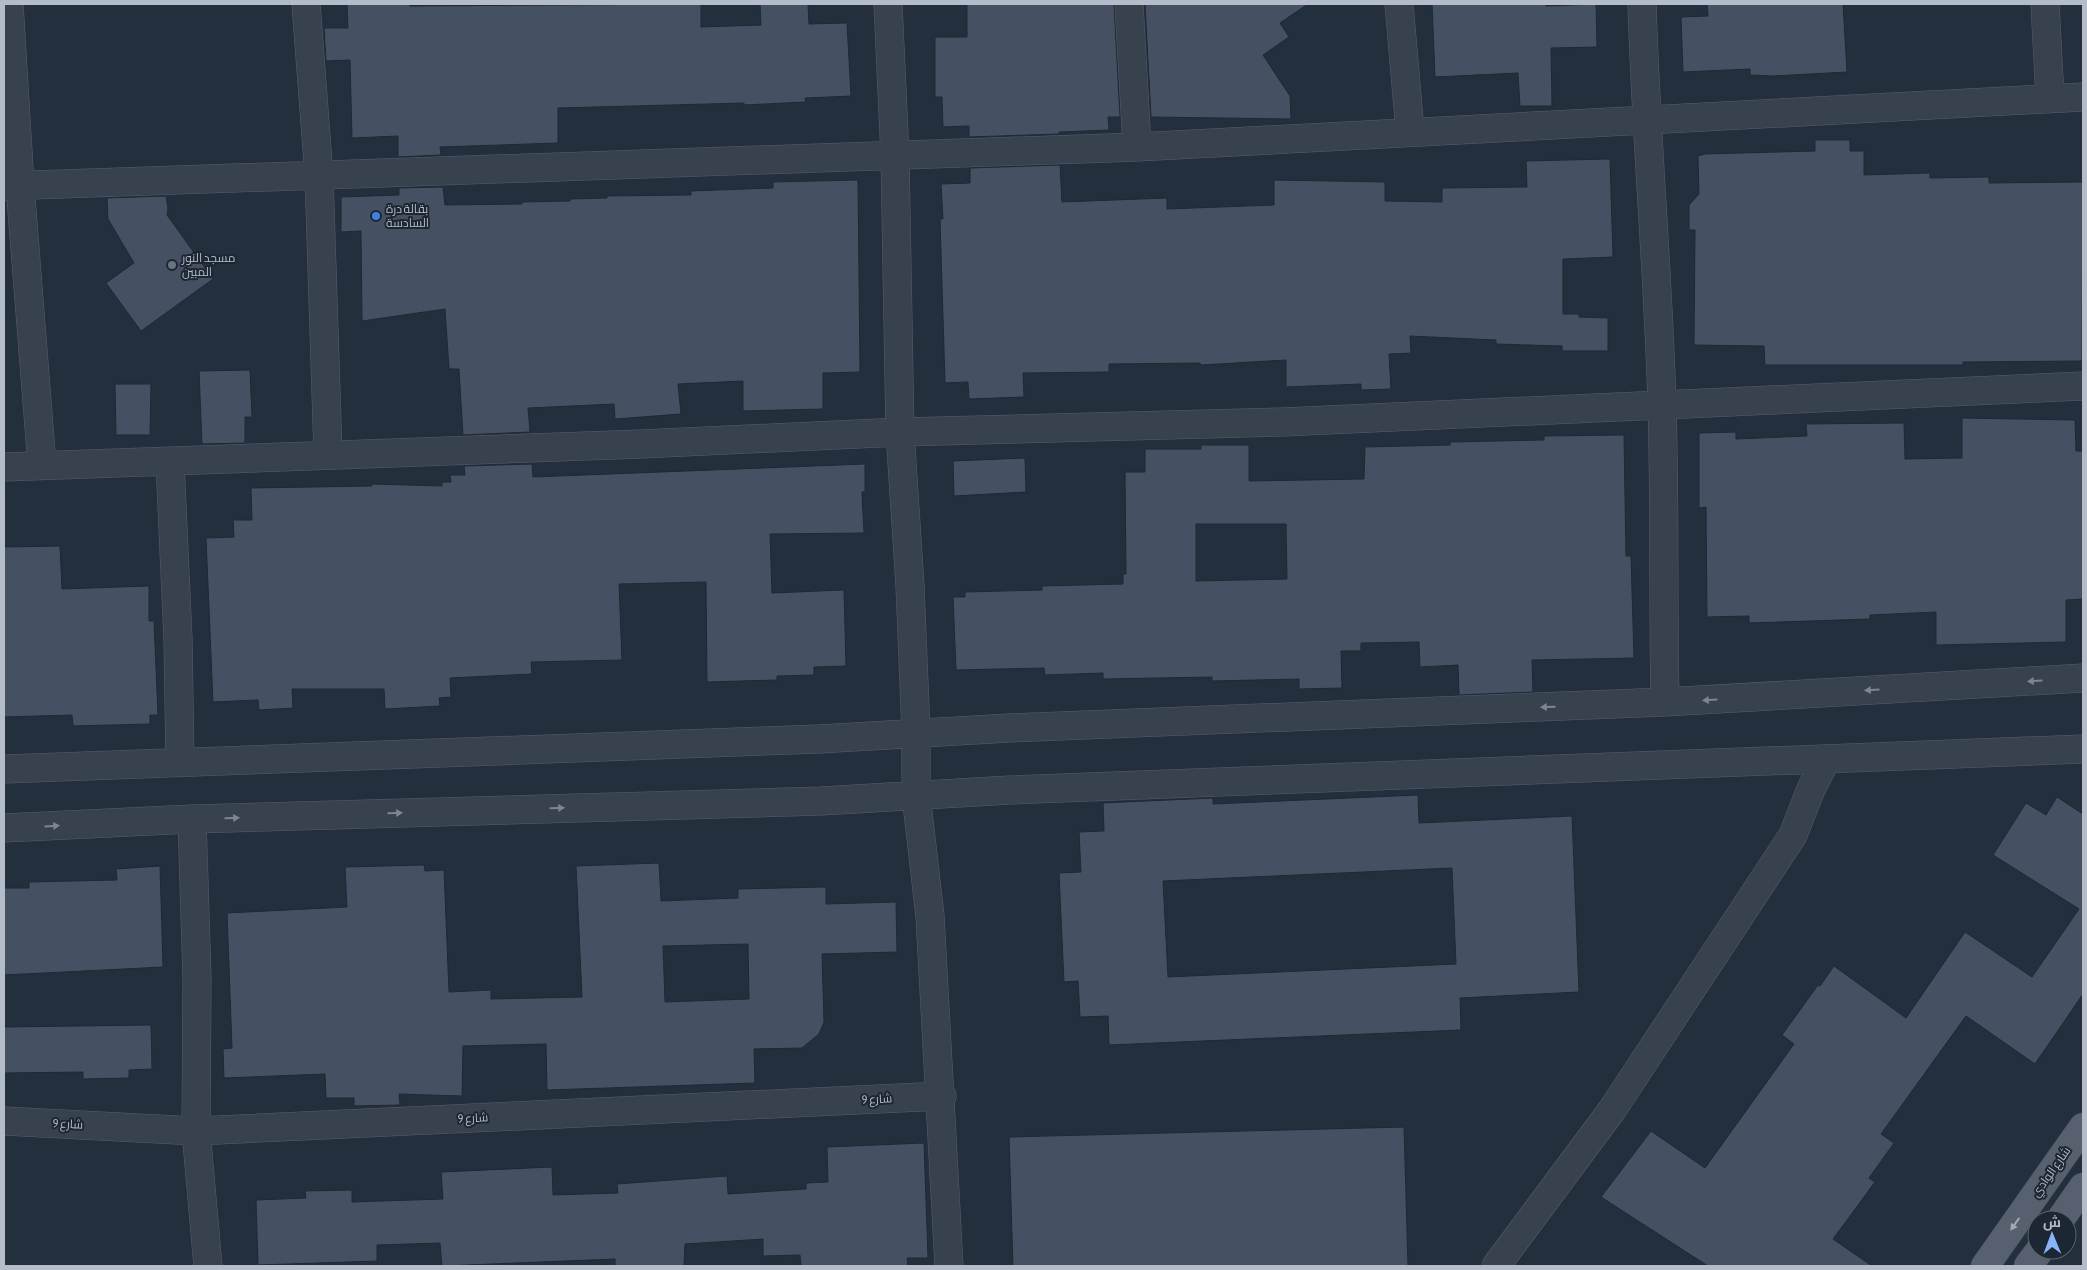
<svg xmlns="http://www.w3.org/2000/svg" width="2087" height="1270" font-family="'Asap Condensed',Cairo,sans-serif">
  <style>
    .building { fill: #455162; stroke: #1f2835; fill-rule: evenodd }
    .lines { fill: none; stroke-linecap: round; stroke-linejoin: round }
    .minor-casing { stroke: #565f6c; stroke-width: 29 }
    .major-casing { stroke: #414a57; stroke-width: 29 }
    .minor { stroke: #38414e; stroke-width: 28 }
    .major { stroke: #56606e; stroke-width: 28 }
    .oneway { fill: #7c8592 }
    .oneway2 { fill: #a1aab7 }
    .shop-dot { fill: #3f7fe0; stroke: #1d2633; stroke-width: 2 }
    .worship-dot { fill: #6b7280; stroke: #1d2633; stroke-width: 2 }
    .labels { text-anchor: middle; stroke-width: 4; stroke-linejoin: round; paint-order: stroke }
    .poi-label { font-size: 12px; fill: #b4bcc9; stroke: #1d2633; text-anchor: start }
    .street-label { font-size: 12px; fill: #b4bcc9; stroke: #1d2633 }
  </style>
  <rect width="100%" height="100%" fill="#242f3e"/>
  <path class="building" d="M347,4H409L410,6L701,4V27L761,25L760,4H808L809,24L847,23L851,96L805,98L806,102L744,105V103L558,108V143L440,147L441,155L398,157V136L352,138L350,60L326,61L324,28H348Z
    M967,4H1114L1120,117H1108L1109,130L1059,132V134L969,137V126L943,127L942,97H935V37H967Z
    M1145,4H1308L1280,23L1289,37L1263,55L1290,96L1291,119L1151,117Z
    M1432,4H1546V6L1596,4L1597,47L1551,48L1552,106H1520L1518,73L1435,77Z
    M1707,4H1843L1847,72L1773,76L1750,75V69L1683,72L1681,17L1708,16Z
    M1815,140H1850V151H1864V175L1930,173V178L1989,177V183L2083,182L2082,361L1963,362V365H1765L1764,346L1694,345L1695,230H1689V205L1699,194L1698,156L1705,154L1815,151Z
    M1610,159L1613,257L1563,259V314H1579V317L1608,318V351H1562V346L1496,344V340L1410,336L1411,353L1389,354L1391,389L1361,390V384L1286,387V360L1201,365L1200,363L1109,364V372L1023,373L1024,397L969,399L968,382L945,383L940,219H943L941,184L970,183V168L1060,165L1062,202L1167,198V209L1274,205V180L1385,182V201L1442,202V188L1527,187L1526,161Z
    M858,180L860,372L823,373V409L743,411V381L678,384L681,414L615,419L614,404L528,408L530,432L463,435L459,369H449L445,309L362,321L361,231L341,232V197L399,195V188L443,187L445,205L522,204V202L570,201V199L607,198V196L691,195V191L773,188V182Z
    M166,196L168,208L167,215L213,279L141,331L106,283L134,263L108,219L107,198Z
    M250,370L252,417H245V443L202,444L199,371Z
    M115,384H151L150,435H116Z
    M1962,418L2075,420L2076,451H2083V599L2066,600V642L1936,645V612L1870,615V619L1749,623V616L1707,617L1706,507L1699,508V433L1736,432V439L1807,436L1806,424L1904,423L1905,459L1962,458Z
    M1624,435L1626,556H1631L1634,658L1532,660L1533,692L1459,695L1458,665L1420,667L1419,642L1361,643V651H1341L1342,688L1299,689V679L1212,681V677L1103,679V673L1045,675L1044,668L956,670L953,597H965V592L1042,590V586L1123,584V574H1126L1125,472H1145V449H1201V445H1249V481L1364,479L1365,447L1450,445V442L1544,440V436ZM1196,524H1286L1287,579L1196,581Z
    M1025,458L1026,492L954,496L953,461Z
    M532,464L533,477L865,464V492H862L864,533L770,534L772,593L844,590L846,666L814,667V675L777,676V680L707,682L706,582L619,584L622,660L531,662L532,674L450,678L451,697L439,698L440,706L385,709L384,689H292L293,708L259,710L258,700L213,702L206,538L234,537L233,520H252L251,488L372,486V484L442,486V482H451L450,475H465L464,466Z
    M60,546L62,589L149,586V621H154L158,715H150V724L73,726L72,715L4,717V547Z
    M1418,795L1419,823L1572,816L1579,992L1460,998L1461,1030L1109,1045L1108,1016L1080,1017L1078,981L1064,982L1059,873L1081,872L1079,832L1104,831L1103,803L1213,798V804ZM1452,868L1456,964L1168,977L1163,881Z
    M2057,797L2083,814V994L2035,1064L1966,1016L1881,1134L1894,1143L1869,1178L1875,1182L1833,1239L1872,1266H1708L1601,1197L1651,1131L1705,1168L1794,1044L1782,1035L1818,985L1820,986L1834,966L1906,1018L1965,932L2032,977L2079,909L1993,855L2026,803L2046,815Z
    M659,863L661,901L738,898V889L826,887V904L896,902L897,952L822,954L824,1022L819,1034L802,1048L754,1049L755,1083L547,1090L546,1044L463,1046L462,1096L399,1094L400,1105L354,1106V1098H326L325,1074L224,1078L223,1049L232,1048L227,913L347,907L345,867L424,865L425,871L444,870L449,992L491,990V999L582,997L576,866ZM748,944L749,999L665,1002L663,946Z
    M160,866L163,967L4,975V888H29V882L117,880L116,869Z
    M151,1025L152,1069L129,1070V1078L83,1079V1072L4,1073V1027Z
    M1404,1127L1408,1266H1013L1009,1137Z
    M924,1143L928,1258H907L908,1266H801L800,1255L763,1256V1239L685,1244L684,1266H615V1259L442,1266L440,1243L377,1245V1261L258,1265L256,1200L306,1198L305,1191L352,1190V1202L443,1199L441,1172L552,1167L553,1195L618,1193L617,1184L727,1176L728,1194L806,1189V1183L828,1182L827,1147Z"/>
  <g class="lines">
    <defs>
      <path id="minor" d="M9,4L20,185L42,465
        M306,4L319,176L328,454
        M888,4L895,156L900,432L910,586L916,733V795L930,916L949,1266
        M1129,4L1137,147
        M1399,4L1410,131
        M1642,4C1646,137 1658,270 1662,404C1665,503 1663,603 1665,702
        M2045,4L2050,98
        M4,186L1137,147L2083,97
        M170,462L178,639L180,762
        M4,467L642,444L900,432L1283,422L2083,386
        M4,769L819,739L1009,728L1665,702L2083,678
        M192,819L197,978L196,1131L208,1266
        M4,828L192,819L821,801L1010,790L2083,749
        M4,1121L196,1131L942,1096
        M1496,1266L1612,1110L1793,835L1811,789L1826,760"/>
      <path id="major" d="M2060,1220L2083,1187
        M1985,1266L2083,1127
        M2028,1266L2040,1250"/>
    </defs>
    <use href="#minor" class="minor-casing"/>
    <use href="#major" class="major-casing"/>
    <use href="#minor" class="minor"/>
    <use href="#major" class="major"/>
  </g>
  <defs><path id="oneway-solid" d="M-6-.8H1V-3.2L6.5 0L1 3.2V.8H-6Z" transform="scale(1.25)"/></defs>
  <g class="oneway">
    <use href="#oneway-solid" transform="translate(2035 681) rotate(177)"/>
    <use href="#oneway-solid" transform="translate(1872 690) rotate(177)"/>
    <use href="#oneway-solid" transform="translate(1710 700) rotate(177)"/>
    <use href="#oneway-solid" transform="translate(1548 707) rotate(178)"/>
    <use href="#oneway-solid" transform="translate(557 808) rotate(-2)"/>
    <use href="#oneway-solid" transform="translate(395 813) rotate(-2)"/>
    <use href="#oneway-solid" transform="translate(232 818) rotate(-2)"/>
    <use href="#oneway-solid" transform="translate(52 826) rotate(-3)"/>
  </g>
  <use class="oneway2" href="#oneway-solid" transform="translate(2015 1224) rotate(125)"/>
  <circle class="shop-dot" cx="376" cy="216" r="5"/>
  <circle class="worship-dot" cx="172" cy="265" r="5"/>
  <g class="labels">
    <g class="poi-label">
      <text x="386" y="213">بقالة درة<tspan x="386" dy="14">السادسة</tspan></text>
      <text x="182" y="262">مسجد النور<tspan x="182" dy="14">المبين</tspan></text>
    </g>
    <g class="street-label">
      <text transform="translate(877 1099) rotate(-3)" y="4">شارع 9</text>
      <text transform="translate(473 1118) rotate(-3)" y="4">شارع 9</text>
      <text transform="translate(68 1124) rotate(3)" y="4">شارع 9</text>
      <text transform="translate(2051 1172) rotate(-55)" y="4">شارع الوادي</text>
    </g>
  </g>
  <rect width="2087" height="1270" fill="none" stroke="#b4bcc9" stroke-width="10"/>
  <g transform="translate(2052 1235) rotate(359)"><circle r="24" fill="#1d2633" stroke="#59626f"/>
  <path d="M0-4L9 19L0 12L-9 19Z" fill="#8ab4f8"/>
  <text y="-8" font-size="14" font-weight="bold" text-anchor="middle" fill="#b4bcc9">ش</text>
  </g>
</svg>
